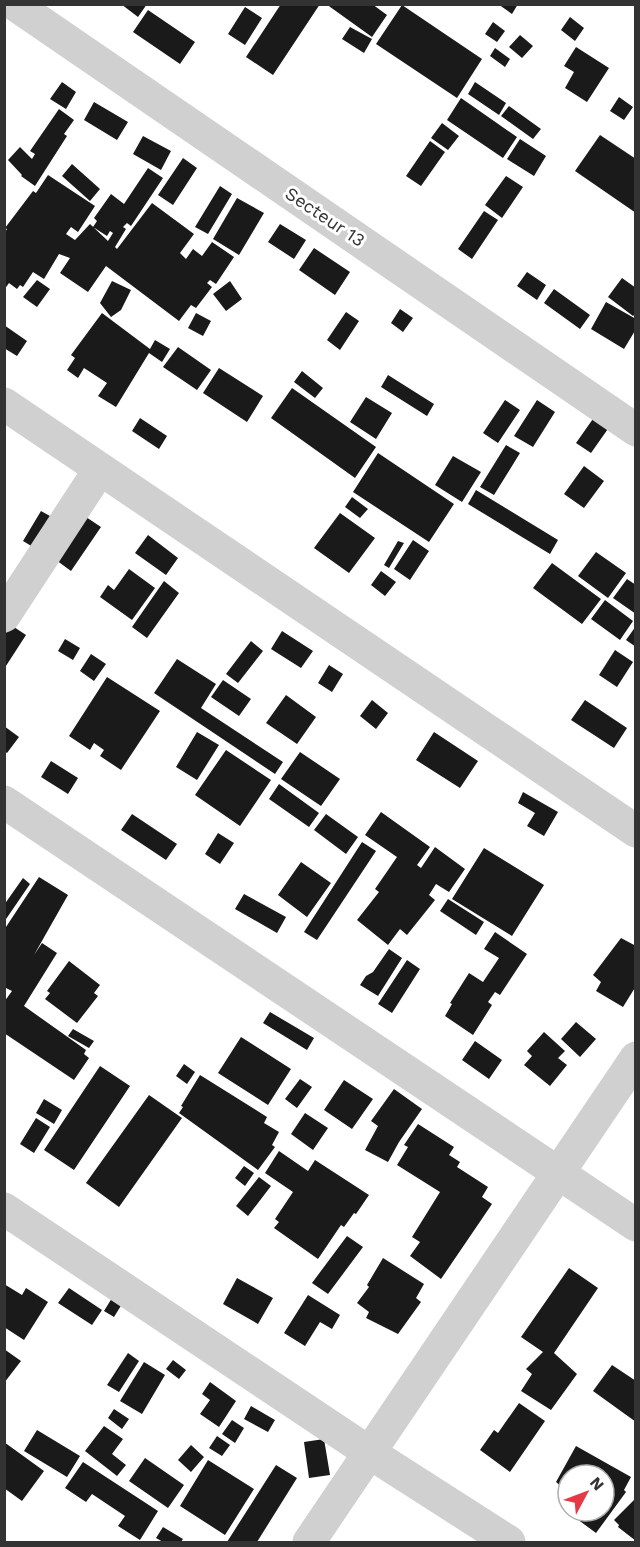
<svg xmlns="http://www.w3.org/2000/svg" width="640" height="1547" font-family="'Work Sans',sans-serif">
  <style>
    .building { fill: #1a1a1a }
    .lines { fill: none; stroke-linecap: round; stroke-linejoin: round }
    .minor { stroke: #d0d0d0; stroke-width: 33 }
    .labels { text-anchor: middle; stroke-width: 6; stroke-linejoin: round; paint-order: stroke }
    .street-label { font-size: 18px; fill: #333; stroke: #fff }
  </style>
  <rect width="100%" height="100%" fill="#fff"/>
  <path class="building" d="M121,4H147L138,17Z
    M281,4H320L273,75L246,57Z
    M326,4H372L387,15L372,37Z
    M498,4H518L512,14Z
    M402,5L482,59L457,98L376,44Z
    M245,7L262,18L245,45L228,34Z
    M148,10L195,42L180,64L133,32Z
    M570,17L584,28L575,41L561,30Z
    M493,22L505,31L497,42L485,34Z
    M350,27L372,39L364,53L342,39Z
    M520,35L533,46L522,58L509,47Z
    M576,47L609,68L587,102L565,88L574,72L564,66Z
    M495,48L510,59L505,67L490,56Z
    M62,82L76,92L66,109L50,99Z
    M475,82L506,103L499,115L468,94Z
    M619,97L633,107L624,120L610,111Z
    M461,98L517,137L503,158L447,120Z
    M94,102L128,122L117,140L84,120Z
    M509,106L541,129L533,139L501,116Z
    M59,109L74,120L64,134L67,136L35,186L21,176L22,175L8,160L20,147L32,159L35,154L30,151Z
    M442,123L459,136L448,150L431,138Z
    M600,135L636,159V213L575,171Z
    M143,136L171,151L161,170L133,154Z
    M520,139L546,156L534,176L507,159Z
    M430,141L445,152L421,186L406,176Z
    M183,158L197,168L173,205L158,195Z
    M72,164L100,189L90,201L62,176Z
    M148,168L163,178L131,226L127,223L123,227L126,229L115,247L117,249L152,203L194,234L180,253L186,259L193,249L202,256L212,242L234,257L216,284L210,280L207,283L212,287L196,308L191,305L179,321L106,266L88,292L60,273L70,258L59,254L44,279L33,272L23,287L20,285L17,289L9,283L4,290V234L7,229L5,228L33,191L36,193L48,175L95,206L78,232L71,227L66,234L75,240L90,224L108,241L113,233L110,231L107,236L93,227L97,221L94,218L111,194L124,204Z
    M506,176L523,187L502,218L485,205Z
    M220,186L232,194L208,234L195,227Z
    M237,198L264,213L239,255L213,239Z
    M484,211L498,220L472,259L458,249Z
    M280,224L306,240L294,259L268,242Z
    M314,248L350,272L335,295L299,270Z
    M527,272L546,285L537,300L517,286Z
    M622,278L636,288V313L633,316L608,297Z
    M37,280L50,289L37,307L23,297Z
    M112,281L131,290L121,310L111,317L100,303Z
    M230,281L242,299L226,311L213,294Z
    M554,289L590,315L580,329L544,303Z
    M606,302L636,319V329L624,349L591,329Z
    M400,309L413,318L403,332L391,323Z
    M346,312L359,321L340,350L327,340Z
    M102,313L150,349L155,340L170,349L162,362L149,353L116,407L98,396L107,383L84,368L78,378L67,370L75,358L71,355Z
    M196,313L211,321L203,336L188,328Z
    M4,325L27,341L17,356L4,348Z
    M178,347L211,370L197,390L163,367Z
    M219,368L263,396L247,422L203,393Z
    M302,371L323,388L315,398L294,382Z
    M388,375L434,404L427,416L381,387Z
    M292,388L376,447L355,478L271,418Z
    M366,397L392,413L376,439L350,422Z
    M505,400L520,410L498,443L483,433Z
    M537,400L555,412L533,447L514,436Z
    M595,416L610,426L591,453L576,443Z
    M140,418L167,436L159,449L132,431Z
    M506,445L520,453L494,495L480,487Z
    M378,453L454,504L429,542L353,492Z
    M453,456L481,472L462,502L435,485Z
    M584,466L604,481L584,508L564,494Z
    M476,490L558,540L550,554L468,504Z
    M352,497L368,509L360,518L345,507Z
    M41,511L57,520L38,550L23,541Z
    M340,513L375,538L349,573L314,548Z
    M86,517L101,527L71,571L56,560Z
    M148,535L178,558L166,575L135,553Z
    M413,540L429,551L410,580L394,569Z
    M398,541L404,543L389,568L384,565Z
    M596,552L626,573L608,598L578,576Z
    M552,563L601,599L582,624L533,588Z
    M129,569L155,588L132,620L100,597L108,585L114,590Z
    M381,571L396,582L385,596L371,585Z
    M627,579L636,585V614L613,598Z
    M164,581L179,593L147,638L132,627Z
    M605,600L633,621L620,640L591,619Z
    M11,625L26,635L4,669V636Z
    M636,626V647L626,640Z
    M282,631L313,651L301,668L271,649Z
    M65,639L80,648L73,660L58,651Z
    M251,641L263,651L238,683L226,674Z
    M615,650L633,662L617,687L599,675Z
    M91,654L106,664L94,681L80,671Z
    M177,659L216,684L201,708L283,762L275,774L154,693Z
    M329,665L343,674L332,692L318,683Z
    M107,677L160,711L121,770L100,756L104,750L94,743L90,750L69,736Z
    M223,680L251,699L239,716L211,697Z
    M286,695L316,717L297,744L266,723Z
    M372,700L388,713L376,729L360,716Z
    M585,700L627,728L614,748L571,720Z
    M4,726L19,737L7,753L4,751Z
    M197,732L219,745L197,780L176,767Z
    M434,732L478,761L460,788L416,760Z
    M226,750L271,780L240,826L195,795Z
    M300,752L340,779L321,806L281,779Z
    M51,761L78,778L68,794L41,777Z
    M279,784L319,813L309,827L269,799Z
    M523,792L558,812L544,836L527,826L535,813L518,803Z
    M381,812L430,847L417,865L421,868L435,847L465,869L449,892L436,884L429,895L435,900L407,935L400,929L388,945L357,920L379,892L375,889L397,857L365,835Z
    M132,814L177,844L166,860L121,830Z
    M326,814L358,837L346,854L314,830Z
    M218,833L234,843L220,864L205,854Z
    M362,842L376,851L317,940L304,932Z
    M484,848L544,885L512,936L452,899Z
    M301,862L331,883L307,917L278,895Z
    M39,877L68,895L34,955L42,943L57,953L24,1006L86,1050L84,1054L89,1058L74,1080L4,1033V1002L12,991L6,988L4,991V930Z
    M23,878L30,884L4,922V905Z
    M244,894L286,917L277,933L235,909Z
    M448,899L484,922L476,935L440,911Z
    M495,932L527,954L500,995L495,992L488,1002L492,1005L473,1035L445,1016L452,1004L450,1003L469,973L483,982L499,958L484,949Z
    M621,938L636,946V986L623,1007L596,991L601,982L593,975Z
    M389,949L402,958L378,996L360,985L366,976L373,972Z
    M407,960L420,969L392,1013L378,1004Z
    M69,961L100,985L94,993L98,996L77,1023L45,999L50,993L47,991Z
    M270,1012L314,1038L307,1050L263,1023Z
    M576,1022L596,1039L580,1057L561,1039Z
    M73,1029L94,1041L89,1048L68,1036Z
    M544,1032L565,1051L558,1058L567,1065L550,1086L524,1065L532,1056L527,1051Z
    M241,1037L291,1069L268,1105L218,1073Z
    M475,1041L502,1060L489,1079L462,1060Z
    M184,1064L195,1072L187,1084L176,1076Z
    M100,1066L130,1086L74,1170L44,1150Z
    M200,1075L267,1117L264,1123L279,1132L272,1145L275,1147L258,1170L179,1113L183,1107L181,1106Z
    M300,1079L312,1087L297,1108L285,1099Z
    M344,1080L373,1099L352,1129L324,1110Z
    M394,1089L422,1109L399,1142L388,1162L365,1150L378,1126L371,1121Z
    M149,1095L182,1118L119,1207L86,1183Z
    M44,1099L62,1110L54,1124L36,1113Z
    M305,1113L328,1128L313,1150L291,1134Z
    M36,1118L50,1127L34,1153L20,1144Z
    M418,1124L454,1147L449,1155L460,1162L457,1167L488,1187L482,1197L492,1204L441,1279L410,1256L420,1242L412,1237L440,1192L397,1165L408,1147L404,1145Z
    M279,1151L308,1171L315,1160L369,1195L356,1214L354,1213L344,1227L341,1225L318,1259L274,1228L279,1222L275,1219L293,1192L265,1173Z
    M244,1166L254,1173L245,1186L235,1178Z
    M259,1177L271,1186L248,1216L236,1206Z
    M347,1236L363,1247L328,1294L312,1283Z
    M383,1258L424,1284L416,1298L421,1302L398,1334L366,1318L369,1312L357,1303L369,1287L367,1285Z
    M569,1268L598,1288L554,1353L577,1374L551,1410L521,1391L532,1374L526,1369L543,1352L521,1337Z
    M237,1278L273,1298L258,1324L223,1304Z
    M4,1284L22,1295L26,1288L48,1302L24,1340L4,1327Z
    M69,1288L102,1310L92,1325L58,1303Z
    M308,1295L340,1315L332,1329L320,1322L305,1346L284,1333Z
    M112,1298L122,1304L114,1317L104,1311Z
    M4,1349L21,1361L4,1383Z
    M128,1353L139,1361L119,1392L107,1385Z
    M173,1360L186,1370L179,1379L166,1369Z
    M144,1362L165,1375L142,1414L120,1401Z
    M612,1365L636,1381V1422L593,1391Z
    M210,1382L236,1401L219,1427L200,1414L210,1400L202,1394Z
    M519,1403L545,1421L510,1472L480,1450L494,1430L498,1433Z
    M251,1406L275,1420L268,1432L244,1419Z
    M114,1409L129,1419L122,1429L108,1418Z
    M232,1420L244,1428L235,1443L222,1434Z
    M104,1426L123,1439L112,1454L126,1465L117,1476L85,1451Z
    M37,1430L80,1456L67,1477L24,1451Z
    M217,1436L230,1445L222,1456L209,1448Z
    M324,1439L330,1475L309,1478L304,1442Z
    M4,1442L44,1471L22,1501L4,1488Z
    M191,1445L204,1457L191,1472L178,1460Z
    M576,1446L631,1477L624,1490L626,1492L596,1533L573,1516L577,1511H604V1475H568V1492L556,1482Z
    M145,1458L184,1485L168,1508L129,1481Z
    M208,1460L254,1489L225,1535L180,1506Z
    M83,1462L158,1511L140,1540L118,1526L125,1516L92,1494L86,1502L65,1488Z
    M276,1465L297,1478L257,1542H227Z
    M636,1498V1541L618,1527L619,1525L614,1520Z
    M163,1527L183,1539L181,1542H163L156,1538Z"/>
  <g class="lines">
    <path class="minor" d="M14,4L636,430
      M4,404L636,831
      M4,616L100,469
      M4,802L636,1225
      M4,1209L370,1453L509,1542
      M309,1542L636,1058"/>
  </g>
  <g class="labels">
    <g class="street-label">
      <text transform="translate(325 217) rotate(34)" y="6">Secteur 13</text>
    </g>
  </g>
  <rect width="640" height="1547" fill="none" stroke="#333333" stroke-width="12"/>
  <g transform="translate(586 1493) rotate(49)"><circle r="28" fill="#ffffff" stroke="#adadad" stroke-width="1.5"/>
  <path d="M0-4.5L10 22L0 15L-10 22Z" fill="#e63946"/>
  <text y="-9" font-size="16" font-weight="bold" text-anchor="middle" fill="#333333">N</text>
  </g>
</svg>
